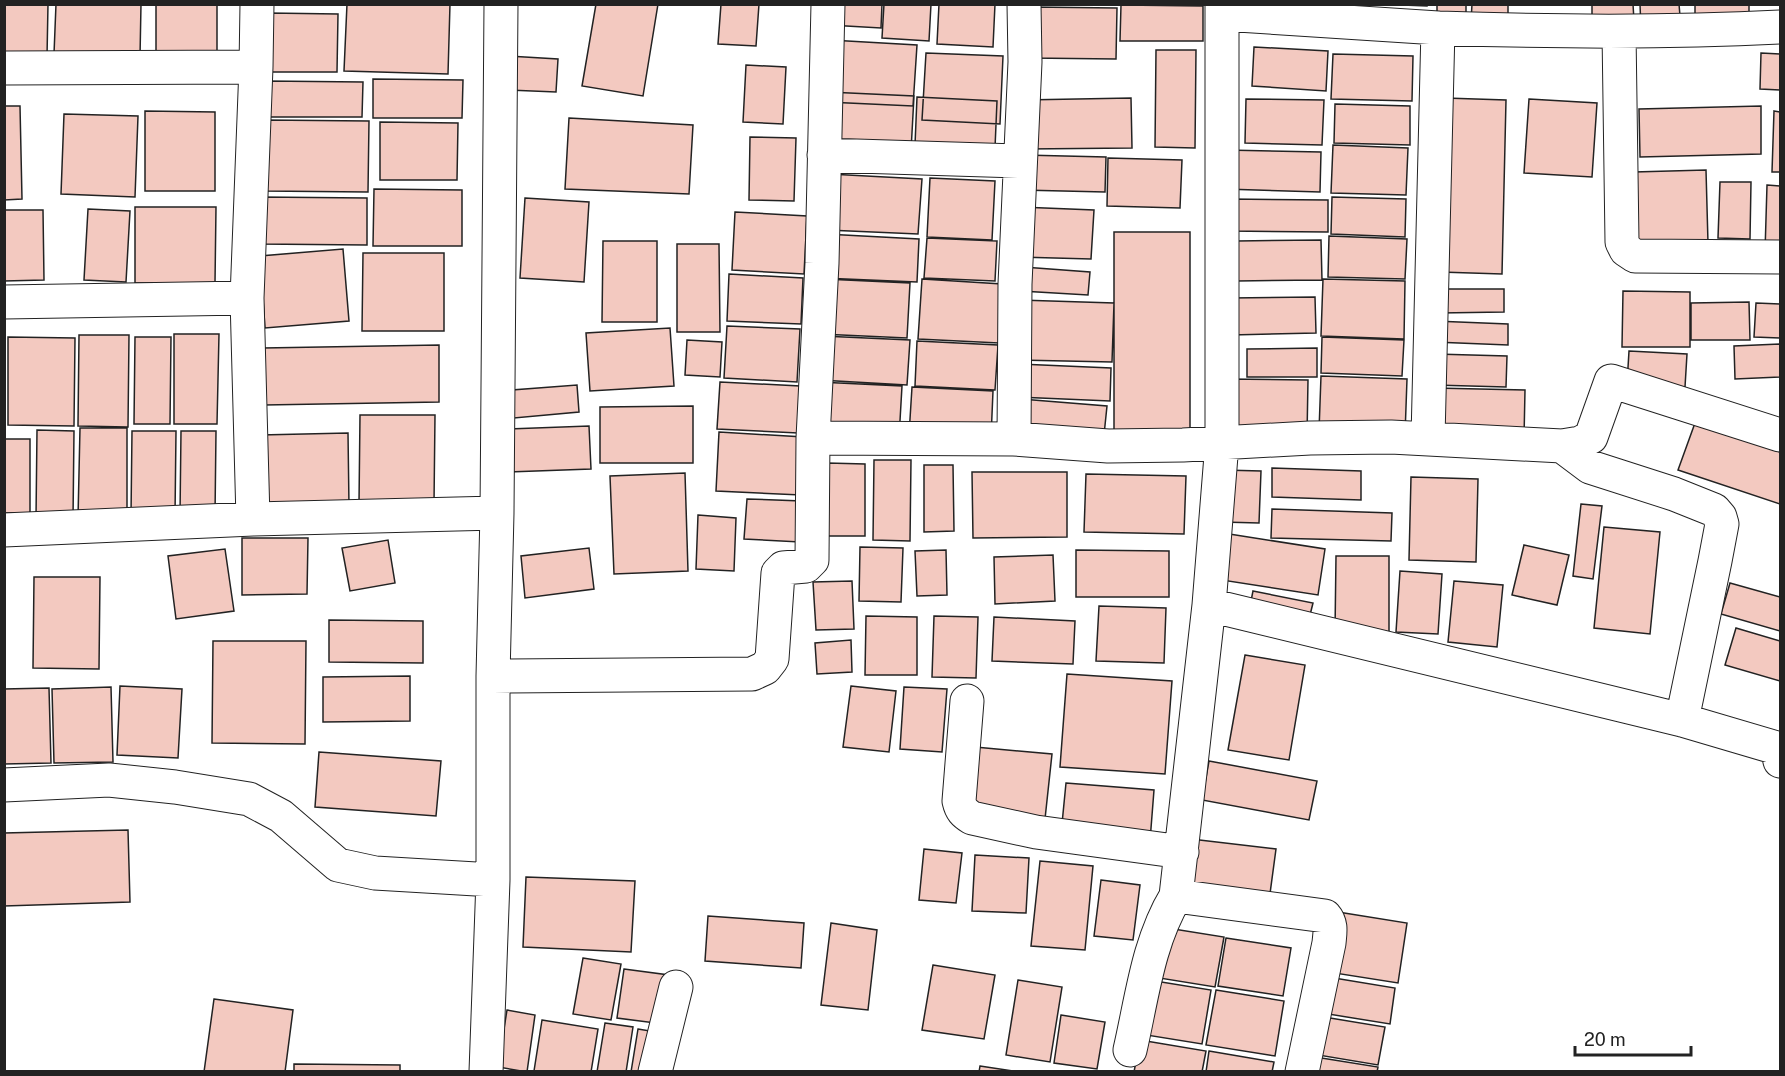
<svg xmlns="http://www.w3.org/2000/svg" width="1785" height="1076" font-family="'Public Sans',sans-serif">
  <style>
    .building { fill: #f3c9c0; stroke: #222; stroke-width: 1.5 }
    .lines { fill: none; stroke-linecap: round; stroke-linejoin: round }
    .street-casing { stroke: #222; stroke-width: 35 }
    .street { stroke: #fff; stroke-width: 33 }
  </style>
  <rect width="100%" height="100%" fill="#fff"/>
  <path class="building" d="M4,4H48L47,57L4,56Z
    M56,4H141L140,57L54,54Z
    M156,4H217V61H156Z
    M347,4H450L448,74L344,71Z
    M596,4H658L643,96L582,86Z
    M721,4H759L756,46L718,44Z
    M830,4H882L881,28L829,25Z
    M884,4H931L929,41L882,38Z
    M939,4H995L993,47L937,44Z
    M1376,4H1427V6Z
    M1437,4H1466V18L1437,19Z
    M1472,4H1508V23L1471,22Z
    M1592,4H1633L1634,21L1592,22Z
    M1640,4H1679L1681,28L1641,30Z
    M1695,4H1749V27H1695Z
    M1121,5L1203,6V41H1120Z
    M1030,7L1117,8L1116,59L1029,58Z
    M268,13L338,14L337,72H267Z
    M830,40L917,45L913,106L827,102Z
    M1254,47L1328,51L1326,91L1252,86Z
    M1156,50H1196L1195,148L1155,147Z
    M926,53L1003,56L1000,124L922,120Z
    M1761,53L1780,54V90L1760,89Z
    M1333,54L1413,56L1412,101L1331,99Z
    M508,56L558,59L556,92L506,90Z
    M746,65L786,67L783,124L743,122Z
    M373,79L463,80L462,118H373Z
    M265,81L363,82L362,117H265Z
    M828,92L914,96L911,151L825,147Z
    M917,97L997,101L995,148L915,145Z
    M1131,98L1132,148L1025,149L1023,100Z
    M1445,98L1506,100L1502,274L1440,272Z
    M1246,99L1324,100L1322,145L1245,143Z
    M1529,99L1597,103L1592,177L1524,173Z
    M1335,104L1410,106V145L1334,143Z
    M4,106H20L22,199L4,200Z
    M1761,106V154L1640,157L1639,109Z
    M145,111L215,112V191H145Z
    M1774,111L1780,112V172H1772Z
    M64,114L138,116L135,197L61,194Z
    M569,118L693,125L689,194L565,189Z
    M264,120L369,121L368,192L263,191Z
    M380,122L458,123L457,180H380Z
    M750,137L796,138L794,201L749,200Z
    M1333,145L1408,148L1406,195L1331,193Z
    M1225,150L1321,152L1320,192L1224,189Z
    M1023,155L1106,157L1105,192L1021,190Z
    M1108,158L1182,160L1180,208L1107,206Z
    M1706,170L1708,243L1636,245L1634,172Z
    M829,174L922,179L918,234L827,230Z
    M930,178L995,181L992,240L927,237Z
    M1720,182H1751L1750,239L1718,238Z
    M1767,185L1780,186V252H1765Z
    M374,189L462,190V246H373Z
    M259,197L367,198V245L258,244Z
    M1332,197L1406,199L1405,237L1331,234Z
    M525,198L589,202L584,282L520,278Z
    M1228,199L1328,200V232L1228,231Z
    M135,207H216L215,283H135Z
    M1020,207L1094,210L1091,259L1018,257Z
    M88,209L130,211L126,282L84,280Z
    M4,210H43L44,280L4,281Z
    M735,212L807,216L804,274L732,270Z
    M1114,232H1190V441H1114Z
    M825,234L919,239L917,282L822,278Z
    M1329,236L1407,239L1405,279L1328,277Z
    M927,238L997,241L995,281L924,278Z
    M1321,240L1322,280L1237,281V241Z
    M603,241H657V322H602Z
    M677,244H719L720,332H677Z
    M343,249L349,321L265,328L260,256Z
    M363,253H444V331H362Z
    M1023,267L1090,272L1088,295L1021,291Z
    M729,274L803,278L801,324L727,321Z
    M824,279L910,283L907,338L820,334Z
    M922,279L1002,284L999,343L918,339Z
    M1323,279L1405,281L1404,339L1321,336Z
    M1438,289H1504V312L1439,313Z
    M1623,291L1690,292V347H1622Z
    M1315,297L1316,333L1231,335L1230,298Z
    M1019,300L1114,303L1112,362L1018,360Z
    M1749,302L1750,340H1691V303Z
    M1756,303L1780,304V338L1754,337Z
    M1434,321L1508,324V345L1434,342Z
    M727,326L800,329L797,382L724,378Z
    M670,328L674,386L590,391L586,333Z
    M174,334H219L217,424H174Z
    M79,335H129L128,427L78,426Z
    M822,336L910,340L907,385L819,380Z
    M8,337L75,338L74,426L8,425Z
    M135,337H171L170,424H134Z
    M1322,337L1404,340L1402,376L1321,373Z
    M687,340L722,342L720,377L685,375Z
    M917,341L998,345L995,390L915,386Z
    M1780,344V377L1735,379L1734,346Z
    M439,345V402L264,405L263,348Z
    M1317,348V377H1247V349Z
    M1629,351L1687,354L1685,387L1627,384Z
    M1435,354L1507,356L1506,387L1434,385Z
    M1019,364L1111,368L1110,401L1017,397Z
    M1321,376L1407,379L1405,435L1319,431Z
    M1225,379L1308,380L1307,436L1223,434Z
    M720,382L800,386L798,433L717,429Z
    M818,382L902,386L899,438L815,434Z
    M577,385L579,412L514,418L512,390Z
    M912,387L993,391L991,438L909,435Z
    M1434,388L1525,390L1524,438L1432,436Z
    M1021,399L1107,406L1104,435L1018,428Z
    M693,406V463H600V407Z
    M360,415H435L434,504H359Z
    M1695,423L1780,452V504L1678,470Z
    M589,426L591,469L506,472L505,429Z
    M80,428H127V518H78Z
    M37,430L74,431L73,519L36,518Z
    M132,431H176L175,516H131Z
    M181,431H216L215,516H180Z
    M719,432L804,437L801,495L716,491Z
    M348,433L349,506L262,508L260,435Z
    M4,439H30V513H4Z
    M874,460H911L910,541L873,540Z
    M827,463L865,464V536H827Z
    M924,465H953L954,531L924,532Z
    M1272,468L1361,471V500L1272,497Z
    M1223,470L1261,471L1259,523L1222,522Z
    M972,472H1067V537L973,538Z
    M685,473L688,571L614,574L610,476Z
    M1086,474L1186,476L1184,534L1084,532Z
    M1411,477L1478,479L1476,562L1409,560Z
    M747,499L802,501L800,542L744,539Z
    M1581,504L1602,506L1593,579L1573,576Z
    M1272,509L1392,513L1391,541L1271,538Z
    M698,515L736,518L734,571L696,569Z
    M1604,527L1660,532L1650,634L1594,628Z
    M1223,533L1325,549L1318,595L1215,579Z
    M242,538H308L307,594L242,595Z
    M388,540L395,583L350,591L342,548Z
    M1524,545L1569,555L1557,605L1512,595Z
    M860,547L903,548L901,602L859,601Z
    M589,548L594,589L525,598L521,556Z
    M225,549L234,611L176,619L168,556Z
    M946,550L947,595L917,596L915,551Z
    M1076,550L1169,551V597H1076Z
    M1053,555L1055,601L995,604L994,557Z
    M1336,556H1389V632H1335Z
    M1400,571L1442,574L1438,634L1396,632Z
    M34,577H100L99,669L33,668Z
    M852,581L854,629L816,630L813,582Z
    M1454,581L1503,585L1497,647L1448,642Z
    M1730,583L1780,597V631L1721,614Z
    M1253,591L1313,603L1308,623L1249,611Z
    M1099,606L1166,608L1164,663L1096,661Z
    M866,616L917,617V675H865Z
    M934,616L978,617L976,678L932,677Z
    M994,617L1075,621L1073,664L992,661Z
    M329,620L423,621V663L329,662Z
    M1736,628L1780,641V681L1725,665Z
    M851,640L852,672L817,674L815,643Z
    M213,641H306L305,744L212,743Z
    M1245,655L1305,665L1289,760L1228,750Z
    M1067,674L1172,681L1165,774L1060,767Z
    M410,676V721L323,722V677Z
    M120,686L182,689L178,758L117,755Z
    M851,686L896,691L889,752L843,747Z
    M111,687L113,762L54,763L52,689Z
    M904,687L947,689L942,752L900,749Z
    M49,688L51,763L4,764V689Z
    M975,747L1052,754L1045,819L968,811Z
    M319,752L441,761L436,816L315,807Z
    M1209,761L1317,781L1309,820L1202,800Z
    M1066,783L1154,790L1150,841L1061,834Z
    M128,830L130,902L4,906V833Z
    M1191,839L1276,849L1269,901L1184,890Z
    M924,849L962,853L956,903L919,900Z
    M975,855L1029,858L1026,913L972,911Z
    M1040,861L1093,866L1085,950L1031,946Z
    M526,877L635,881L631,952L523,947Z
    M1101,880L1140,885L1133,940L1094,936Z
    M1338,912L1407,923L1398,983L1328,972Z
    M708,916L804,923L801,968L705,961Z
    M831,923L877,930L868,1010L821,1005Z
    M1161,927L1224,937L1215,987L1153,977Z
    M1226,938L1291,948L1283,996L1218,986Z
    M583,958L621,964L611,1020L573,1014Z
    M933,965L995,975L984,1039L922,1030Z
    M624,969L669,975L663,1024L617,1018Z
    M1328,977L1395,988L1390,1024L1322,1013Z
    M1018,980L1062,987L1050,1062L1006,1055Z
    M1149,980L1211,990L1202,1044L1140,1034Z
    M1216,990L1284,1001L1275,1056L1206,1045Z
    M214,999L293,1010L285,1072H204Z
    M507,1010L535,1015L527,1072L498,1067Z
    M1061,1015L1105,1022L1097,1069L1054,1063Z
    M1324,1017L1385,1027L1378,1065L1318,1055Z
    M542,1020L598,1029L591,1072L534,1071Z
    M605,1023L633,1027L626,1072H597Z
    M638,1029L674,1035L668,1072H631Z
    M1140,1040L1206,1051L1202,1072H1134Z
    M1209,1051L1274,1062L1272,1072H1206Z
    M1309,1056L1378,1067L1377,1072H1306Z
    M294,1064L400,1065V1072H294Z
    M980,1066L1019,1072H979Z"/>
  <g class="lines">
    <defs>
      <path id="street" d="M1222,14L1438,28L1428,438
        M1438,28C1553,32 1666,33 1780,27
        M1619,32L1622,242L1626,250L1635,256L1780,257
        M4,68L256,67
        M824,155L1019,161
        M4,302L247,298
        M813,438L1014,439L1108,446L1183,445L1310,438L1391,437L1562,446L1580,443L1591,437L1611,381L1780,435
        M1014,439L1015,284L1025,62L1024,4
        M1562,446L1590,467L1674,494L1714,510L1720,517L1722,524L1715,561L1682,720
        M253,519L247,298L256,67L257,4
        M4,530L253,519L497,513
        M1209,605L1222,443V4
        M493,676L752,674L765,668L772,659L778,573L783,568L806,566L812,560L813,438L822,263L828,4
        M967,701L959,801C961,810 964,813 972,818L1036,832L1182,852
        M4,785L109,780L175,787L249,799L281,816L338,865L375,873L493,880
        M1176,896L1325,916C1332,924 1330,932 1329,943L1302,1072
        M1130,1050C1142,998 1148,942 1176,896L1209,605L1682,720L1777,748L1780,761
        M486,1072L493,880V676L497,513L501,4
        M655,1072L676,987"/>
    </defs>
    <use href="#street" class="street-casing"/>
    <use href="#street" class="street"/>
  </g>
  <rect width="1785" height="1076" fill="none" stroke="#222222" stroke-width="12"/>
  <path d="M1575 1046v9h116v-9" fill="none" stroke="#222222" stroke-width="3"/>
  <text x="1584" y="1046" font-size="18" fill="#222222" stroke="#ffffff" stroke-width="4.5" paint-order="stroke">20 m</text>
</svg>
